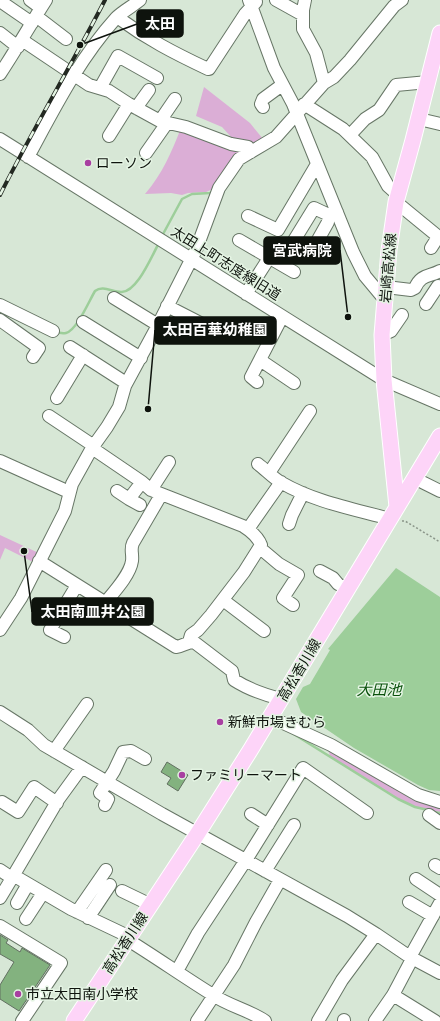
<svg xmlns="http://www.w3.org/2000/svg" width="440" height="1021" font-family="Ubuntu,'Noto Sans JP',sans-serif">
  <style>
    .green { fill: #dbaed6 }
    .water { fill: #9dce9a }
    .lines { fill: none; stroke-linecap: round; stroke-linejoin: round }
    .stream { stroke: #9dce9a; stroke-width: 2.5 }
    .building { fill: #83b27f; stroke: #627061 }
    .minor-casing { stroke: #677666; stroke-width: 14 }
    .major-casing { stroke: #fff; stroke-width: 17 }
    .path { stroke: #8a9589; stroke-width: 1.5; stroke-dasharray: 2 2; stroke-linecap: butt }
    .minor { stroke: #fff; stroke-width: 12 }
    .major { stroke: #fdd4f8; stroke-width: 15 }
    .rail-casing { stroke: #232922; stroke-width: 4 }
    .rail { stroke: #e4f4e3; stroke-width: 2.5; stroke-dasharray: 8; stroke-linecap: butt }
    .poi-dot { fill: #a83fa1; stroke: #e4f4e3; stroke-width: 1.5 }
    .labels { text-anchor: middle; stroke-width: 3; stroke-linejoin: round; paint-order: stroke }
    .poi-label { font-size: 14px; fill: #0e130d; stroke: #e4f4e3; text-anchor: start }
    .street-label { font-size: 14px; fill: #0e130d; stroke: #e4f4e3 }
    .water-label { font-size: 15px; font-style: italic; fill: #0a510c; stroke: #e4f4e3 }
    .leader { fill: none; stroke: #0e130d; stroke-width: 1.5 }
    .callout-dot { fill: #0e130d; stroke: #e4f4e3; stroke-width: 1.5 }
    .callout { fill: #0e130d; stroke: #0e130d; stroke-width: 1.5 }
    .callout-label { font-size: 15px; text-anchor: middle; font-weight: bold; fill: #fff }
  </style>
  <rect width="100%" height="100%" fill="#d7e7d6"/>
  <path class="green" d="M204,87L250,123L263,139L249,144L215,188L206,192L188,193L182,195L171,193L145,194C163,173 171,153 181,128L233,139L222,127L196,116Z
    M0,535L43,555L37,564L5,548L0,560Z
    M315,739L440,806V812C405,809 361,776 330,757L329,752Z"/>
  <path class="water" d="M396,568L440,597V791L429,790L418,785L354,748L301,712L296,699L303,687L310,684L330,650L328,649Z"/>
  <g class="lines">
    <path class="stream" d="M162,236L182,199L192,194L210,193L213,191
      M56,331C59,333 62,334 66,333C77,330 89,301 95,291C103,285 112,292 121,292C137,293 152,255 159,243
      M292,733L398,799L415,807L428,810
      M433,812L440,813"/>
  </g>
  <path class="building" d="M167,762L188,775L178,791L167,784L171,778L161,772Z
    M0,935L8,940L6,943L20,952L22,948L50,965L19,1011L0,999V985L14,962L0,954Z"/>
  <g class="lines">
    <defs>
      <path id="minor" d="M30,0L41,8
        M249,0L274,68L293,104L353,252L365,276L385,300
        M276,0L303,15
        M305,0L303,10V29L316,53L324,83
        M0,1L32,23
        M36,16L66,39
        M117,17C147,39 174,53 208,69H209L245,14L256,2
        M0,33L18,47
        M22,40L89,85L109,91L129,104L160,121L186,127L231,144L248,147L251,152
        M0,74C16,50 30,25 46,0
        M100,88L118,56L157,78
        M304,104L343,129L372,157L388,186L398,195
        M263,107L261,104L263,99L282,85
        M136,108L149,90
        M419,119L440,124
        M160,121L175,99
        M350,135L365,119L379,110L396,85L428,82
        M109,136L129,104
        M0,139L384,380L440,404
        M146,153L167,123
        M28,157C54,109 79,59 116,18C123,11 133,6 140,0
        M396,202L440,238
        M248,216L278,230L317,164
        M239,240L294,272
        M290,247L314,208L329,215L337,212
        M314,247L328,222L329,215
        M431,248L438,237
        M386,287L411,290L415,288C421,274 429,277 440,271
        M246,294L269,258
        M114,298L158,325
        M426,304L438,286L440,287
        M0,305L53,331
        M167,306L208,327
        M0,320L39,348L33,357
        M83,322L141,358
        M382,335L391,331L402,315
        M70,347L126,383
        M260,360L294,383
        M257,382L251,377L282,317
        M57,398L83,355
        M49,416L94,446
        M92,448L142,482L151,490L243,526C251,531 258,537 261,545L244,572L211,615L198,630L191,635L189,642
        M0,461L69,492
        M258,464C266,470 273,478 282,483C315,502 354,509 390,519
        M269,473L310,411
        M414,478L440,491
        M151,490L169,462
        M117,491L129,499L142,482
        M129,499L140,505
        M289,524L292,515L303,493
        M248,529L281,482
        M260,548L279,564L298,575L283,598L293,605
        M39,561L176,647C183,646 187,642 194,642L232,671L234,680C248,689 265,695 281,699
        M320,571L333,578L338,584L348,589
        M223,600L264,631
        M105,603C114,592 130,575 132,561C133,554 130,549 133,543L161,495
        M0,630L21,598L65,511L72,484L92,448L107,427L119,407L125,386L158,325L196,250L219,188L239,159L276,137L324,83L334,77L350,60L394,6L402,0
        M64,637L50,630L77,585
        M0,712L28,730L44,745L162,814L347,916L376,934L410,957L440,973
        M270,717L331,745L418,795L440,802
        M54,751L87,704
        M82,767L58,800L12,878H18L71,909L130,937
        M2,802L18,812L34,787L57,803
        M105,805L108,799L100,793L114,771L123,752L131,751L145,759
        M251,814L268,825
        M429,815L440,823
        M435,865L440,868
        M0,870L12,878L0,898
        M265,871L294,825
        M416,879L440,895
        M122,891L151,905
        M409,902L433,916
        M17,903L28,884
        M77,912L106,870
        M88,918L110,885
        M26,919L43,893
        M0,926L61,963L22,1021
        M128,940C157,958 184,977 213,995C229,1006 249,1010 265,1021
        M410,957L440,903
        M177,971L198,933L246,860L303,768L367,813
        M393,995L435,1021
        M344,1020V1021
        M197,1021L234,965L256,922L280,880
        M318,1021L342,980L376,934
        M375,1021L393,995L412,959"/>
      <path id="major" d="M397,507L384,380L382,335L389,250L396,202L413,140L440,33
        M74,1021L198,833L251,749L440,436"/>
    </defs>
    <use href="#minor" class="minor-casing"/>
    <use href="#major" class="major-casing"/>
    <path class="path" d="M402,521H405L440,542"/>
    <use href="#minor" class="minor"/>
    <use href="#major" class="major"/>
    <defs>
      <path id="rail" d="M0,195C33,129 71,66 105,0"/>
    </defs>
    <use href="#rail" class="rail-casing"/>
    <use href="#rail" class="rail"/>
  </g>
  <g class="poi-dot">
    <circle cx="88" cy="163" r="4"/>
    <circle cx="220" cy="722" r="4"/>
    <circle cx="182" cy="775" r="4"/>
    <circle cx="18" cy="994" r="4"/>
  </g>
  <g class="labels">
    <g class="poi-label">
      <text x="96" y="168">ローソン</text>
      <text x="228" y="727">新鮮市場きむら</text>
      <text x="190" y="780">ファミリーマート</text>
      <text x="26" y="999">市立太田南小学校</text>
    </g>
    <g class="street-label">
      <text transform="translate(226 263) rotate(32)" y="5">太田上町志度線旧道</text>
      <text transform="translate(388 268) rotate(-85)" y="5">岩崎高松線</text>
      <text transform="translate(299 670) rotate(-59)" y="5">高松香川線</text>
      <text transform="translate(125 943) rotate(-57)" y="5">高松香川線</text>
    </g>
    <g class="water-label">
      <text x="379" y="695">大田池</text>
    </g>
  </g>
  <path class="leader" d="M80 45L137 24M348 317L340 250M148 409L155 330M24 551L32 612"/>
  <g class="callout-dot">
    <circle cx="80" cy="45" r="4"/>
    <circle cx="348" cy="317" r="4"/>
    <circle cx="148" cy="409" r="4"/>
    <circle cx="24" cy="551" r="4"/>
  </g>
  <g class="callout">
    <rect x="137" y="10" width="46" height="27" rx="4"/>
    <rect x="264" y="237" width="76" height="27" rx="4"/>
    <rect x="155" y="317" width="121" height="27" rx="4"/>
    <rect x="32" y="598" width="121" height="27" rx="4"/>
  </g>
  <g class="callout-label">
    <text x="160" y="29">太田</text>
    <text x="302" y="256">宮武病院</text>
    <text x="215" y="335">太田百華幼稚園</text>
    <text x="93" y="617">太田南皿井公園</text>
  </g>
</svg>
